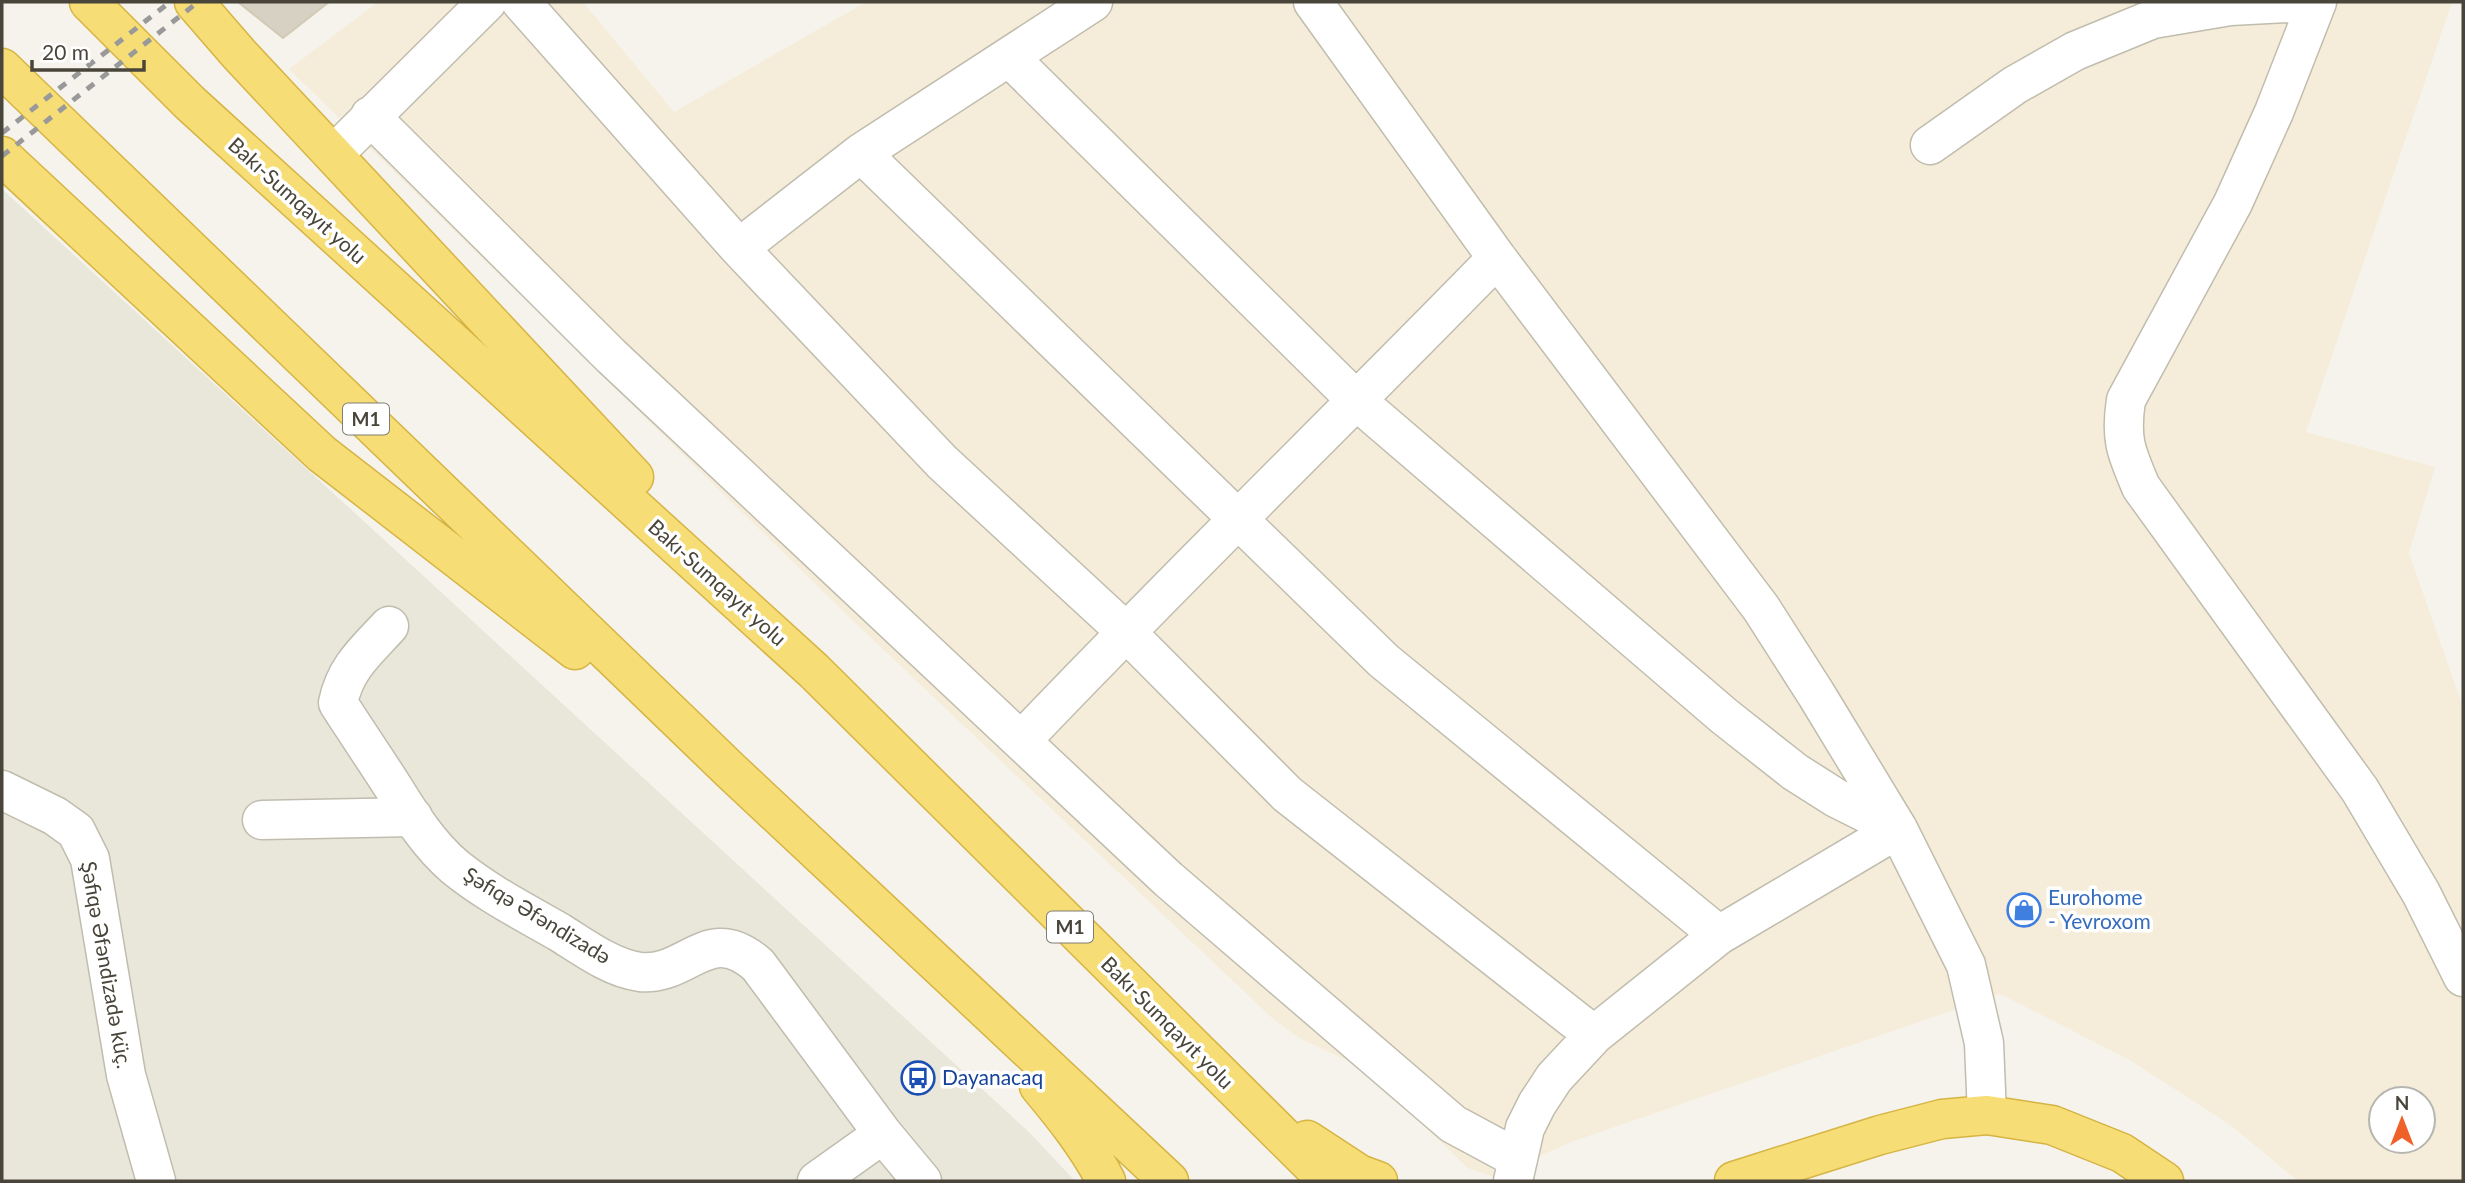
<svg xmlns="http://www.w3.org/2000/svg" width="2465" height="1183" font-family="Lato,sans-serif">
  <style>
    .residential { fill: #e9e6da }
    .commercial { fill: #f5edd9; fill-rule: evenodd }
    .building { fill: #d6d1c2; stroke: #d1cab5; stroke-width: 2 }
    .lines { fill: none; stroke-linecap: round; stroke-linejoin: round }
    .minor-casing { stroke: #c0bdae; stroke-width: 41 }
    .highway-casing { stroke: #d6b444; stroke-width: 41 }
    .minor { stroke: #fff; stroke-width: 38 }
    .highway { stroke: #f7dd75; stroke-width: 38 }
    .rail { stroke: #999; stroke-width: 5; stroke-dasharray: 9 9; stroke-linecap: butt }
    .labels { text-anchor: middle; stroke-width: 7; stroke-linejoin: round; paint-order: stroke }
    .shield { fill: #fff; stroke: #807d75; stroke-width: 2 }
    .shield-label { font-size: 19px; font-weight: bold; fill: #49453a }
    .street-label { font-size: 21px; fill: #49453a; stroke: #fff }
    .shop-label { font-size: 21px; fill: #366cbe; stroke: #fff; text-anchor: start }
    .transit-label { font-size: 21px; fill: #164399; stroke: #fff; text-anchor: start }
  </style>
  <rect width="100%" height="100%" fill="#f5f3ec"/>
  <path class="residential" d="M2,189L1030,1133L1075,1181H2Z"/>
  <path class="commercial" d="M378,2H583L674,112L866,2H2452L2306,432L2435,467L2409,553L2463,707V1181H2298L2229,1124L2128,1059L2000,994L1571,1142L1494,1177L1468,1168L1365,1069L1299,1038L1271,1017L849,617L289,69ZM2381,1099H2423V1141H2381Z"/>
  <path class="building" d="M238,2H329L283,38Z"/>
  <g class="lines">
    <defs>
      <path id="minor" d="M521,2L739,248L861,153L1093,2
        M1313,2L1497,258L1761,608L1816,694L1898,829L1966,965L1984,1043L1987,1115
        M2317,2L2274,112L2233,203L2126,400C2120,439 2126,452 2141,487L2360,790L2421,893L2463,977
        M1010,58L1357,401L1724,716L1795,772L1836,798L1898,829
        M370,116L611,356L1168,879L1453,1124L1518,1159
        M1930,145L2015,85L2075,51L2153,19L2230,6L2308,2
        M861,153L1384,661L1719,935
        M334,154L487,2
        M739,248L942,462L1125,631L1287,794L1594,1035
        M389,626C366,651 345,668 338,703C356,731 375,759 393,787C411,816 429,845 455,867C487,893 524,912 559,932C583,947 611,968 640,972C688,977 708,921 758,965L883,1134L922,1181
        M1021,741C1177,577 1339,420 1497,258
        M2,790L55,816L76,831L90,859L126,1075L156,1181
        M262,820L413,817
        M817,1181L883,1134
        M1513,1181L1525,1128L1537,1104L1554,1078L1594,1035L1719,935L1898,829"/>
      <path id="highway" d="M89,2L190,103L814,671L1328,1181
        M194,2L239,54L634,477
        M2,68L731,771L1169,1181
        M2,156L322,454L575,650
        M1039,1086C1064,1116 1088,1146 1106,1181
        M1307,1140L1359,1174L1378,1181
        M1734,1181L1880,1135L1942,1119L1987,1115L2052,1125L2122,1153L2164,1181"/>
    </defs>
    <use href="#minor" class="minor-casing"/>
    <use href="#highway" class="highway-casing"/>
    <use href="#minor" class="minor"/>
    <use href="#highway" class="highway"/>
    <path class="rail" d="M2,133L170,2
      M2,156L198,2"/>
  </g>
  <defs>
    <symbol id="shop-ring" viewBox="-11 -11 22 22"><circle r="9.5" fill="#fff" stroke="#3f7fe0" stroke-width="1.5"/><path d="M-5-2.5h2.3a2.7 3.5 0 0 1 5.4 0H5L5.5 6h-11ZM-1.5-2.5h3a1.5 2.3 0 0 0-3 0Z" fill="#3f7fe0"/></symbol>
    <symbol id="bus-ring" viewBox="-11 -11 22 22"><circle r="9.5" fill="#fff" stroke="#1a4fb4" stroke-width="1.5"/><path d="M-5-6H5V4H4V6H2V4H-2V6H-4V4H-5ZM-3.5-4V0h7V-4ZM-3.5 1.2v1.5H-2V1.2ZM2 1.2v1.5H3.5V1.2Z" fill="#1a4fb4"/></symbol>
  </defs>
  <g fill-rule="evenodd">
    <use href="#shop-ring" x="2005" y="891" width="38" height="38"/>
    <use href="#bus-ring" x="899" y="1059" width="38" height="38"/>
  </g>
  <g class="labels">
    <g class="shield">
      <rect x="343" y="403.5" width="46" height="31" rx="5"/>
      <rect x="1047" y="911.5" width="46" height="31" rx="5"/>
    </g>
    <g class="shield-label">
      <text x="366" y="426">M1</text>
      <text x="1070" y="934">M1</text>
    </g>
    <g class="street-label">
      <text transform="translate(297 201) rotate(42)" y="7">Bakı-Sumqayıt yolu</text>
      <text transform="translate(717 583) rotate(42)" y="7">Bakı-Sumqayıt yolu</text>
      <text transform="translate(537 916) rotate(31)" y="7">Şəfiqə Əfəndizadə</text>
      <text transform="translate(106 965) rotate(80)" y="7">Şəfiqə Əfəndizadə küç.</text>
      <text transform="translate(1167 1023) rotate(45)" y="7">Bakı-Sumqayıt yolu</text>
    </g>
    <g class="shop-label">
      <text x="2048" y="905">Eurohome<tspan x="2048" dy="24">- Yevroxom</tspan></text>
    </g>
    <g class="transit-label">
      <text x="942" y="1085">Dayanacaq</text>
    </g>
  </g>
  <rect width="2465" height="1183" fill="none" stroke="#49453a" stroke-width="7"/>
  <g transform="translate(2402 1120)"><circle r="33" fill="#ffffff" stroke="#b6b5b0" stroke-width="2"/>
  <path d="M0-5L12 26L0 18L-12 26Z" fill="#ef6129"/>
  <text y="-10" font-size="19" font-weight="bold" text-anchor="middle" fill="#49453a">N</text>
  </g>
  <path d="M32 60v10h112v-10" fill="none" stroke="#49453a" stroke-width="3.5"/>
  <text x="42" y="60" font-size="21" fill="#49453a" stroke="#ffffff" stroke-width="5" paint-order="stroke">20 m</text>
</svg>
